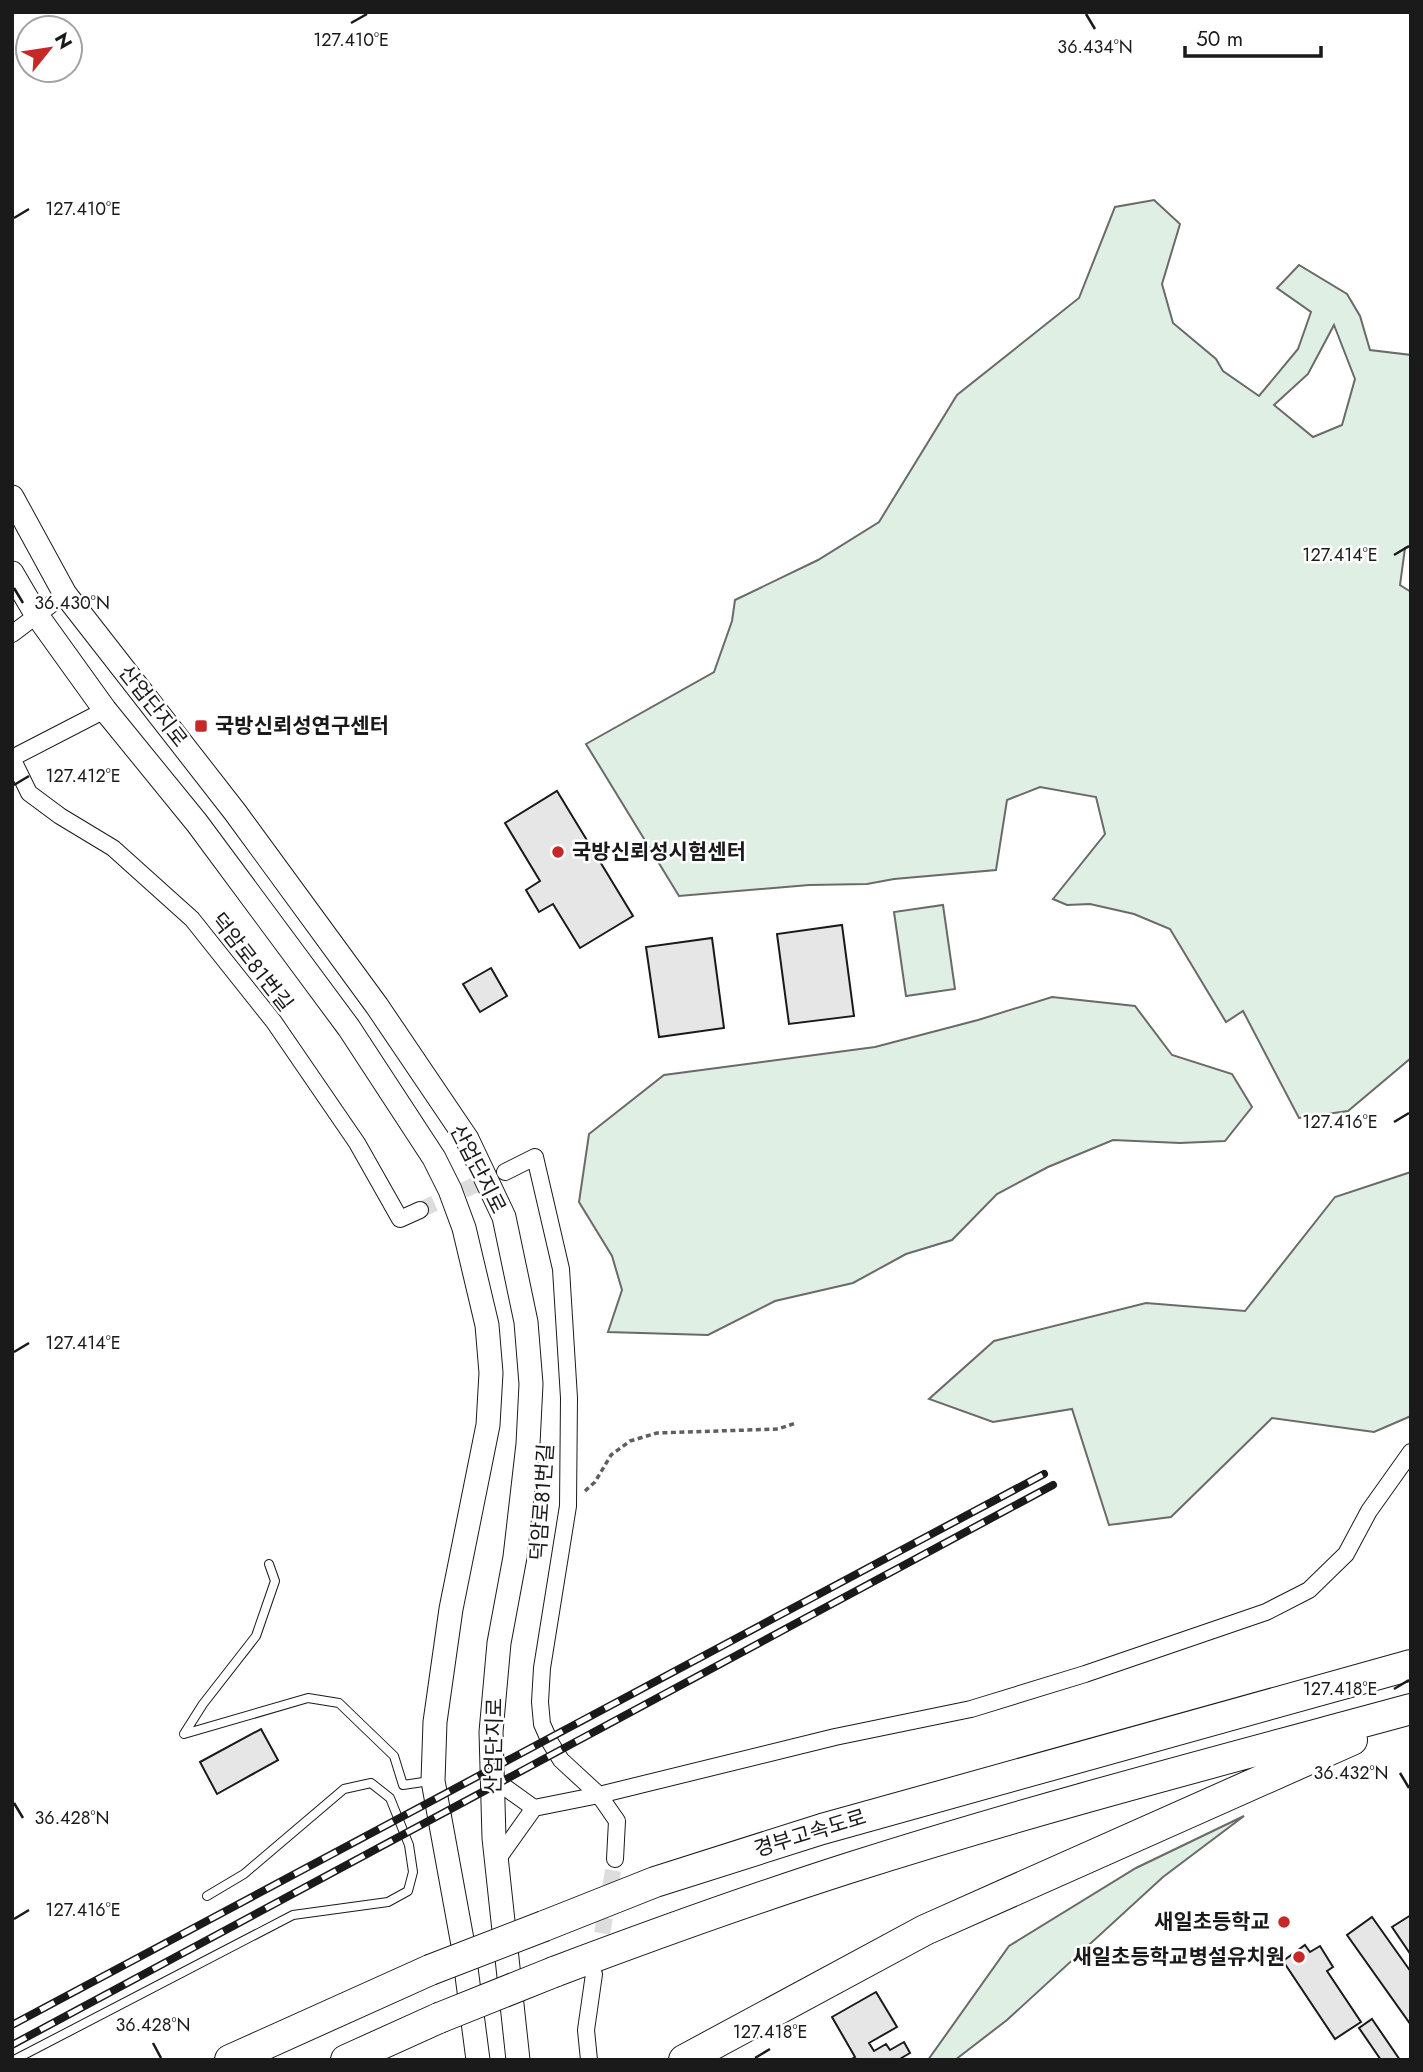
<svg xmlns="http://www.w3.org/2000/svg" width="1423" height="2072" font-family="Jost,'Noto Sans KR',sans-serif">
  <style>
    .green { fill: #e0efe3; stroke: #6a6a6a; stroke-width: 2; fill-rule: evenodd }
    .building { fill: #e6e6e6; stroke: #1a1a1a; stroke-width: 2 }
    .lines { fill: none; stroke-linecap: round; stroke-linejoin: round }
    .street-tunnel { stroke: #ddd; stroke-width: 16; stroke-dasharray: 16 8; stroke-linecap: butt }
    .lane-casing { stroke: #1a1a1a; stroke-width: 10 }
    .street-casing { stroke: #1a1a1a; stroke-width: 18 }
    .secondary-casing { stroke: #1a1a1a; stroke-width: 25 }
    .highway-casing { stroke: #1a1a1a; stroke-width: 32 }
    .path { stroke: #5f5f5f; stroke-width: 3.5; stroke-dasharray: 5 3.5; stroke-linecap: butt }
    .lane { stroke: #fff; stroke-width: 8 }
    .street { stroke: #fff; stroke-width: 16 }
    .secondary { stroke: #fff; stroke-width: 23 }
    .highway { stroke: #fff; stroke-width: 30 }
    .rail-casing { stroke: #1a1a1a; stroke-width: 8 }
    .rail { stroke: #fff; stroke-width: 5; stroke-dasharray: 16; stroke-linecap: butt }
    .highway-bridge-casing { stroke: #1a1a1a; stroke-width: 32; stroke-linecap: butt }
    .highway-bridge { stroke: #fff; stroke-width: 30 }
    .ticks { fill: none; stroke: #1a1a1a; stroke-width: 2.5 }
    .poi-dot { fill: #c62828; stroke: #fff; stroke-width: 2.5 }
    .labels { text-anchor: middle; stroke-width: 5; stroke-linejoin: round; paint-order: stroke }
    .street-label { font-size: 21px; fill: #1a1a1a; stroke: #fff }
    .poi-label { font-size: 21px; font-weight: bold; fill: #1a1a1a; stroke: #fff; text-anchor: start }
    .ticks-label { font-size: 18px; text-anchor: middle; fill: #1a1a1a; stroke: #fff; stroke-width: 5; stroke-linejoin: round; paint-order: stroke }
  </style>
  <rect width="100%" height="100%" fill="#fff"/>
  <path class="green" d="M1154,200L1180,224L1162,284L1173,323L1216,359L1223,371L1259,396L1298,349L1311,312L1277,288L1299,265L1347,294L1360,316L1370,350L1411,355V546L1405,548L1400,585L1411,592V1058L1348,1111L1299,1118L1243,1011L1226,1022L1170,929L1134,914L1090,904L1067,905L1053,899L1105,834L1096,797L1040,787L1007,800L996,870L894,879L867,884L809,885L679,896L586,744L714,672L732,621L735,600L818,560L879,522L957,395L1079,298L1115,207ZM1334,325L1355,379L1342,425L1313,437L1274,405L1308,374Z
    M943,905L955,989L906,996L894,912Z
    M1052,997L1135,1006L1172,1055L1232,1074L1252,1107L1225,1141L1180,1143L1113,1140L1048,1167L997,1194L952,1240L906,1254L853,1283L775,1301L708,1335L608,1332L622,1290L612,1256L579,1202L589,1134L664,1075L875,1047L978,1020Z
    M1411,1172V1416L1374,1432L1272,1418L1171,1517L1109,1525L1072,1409L993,1422L929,1399L994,1341L1146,1303L1245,1311L1335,1197Z
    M1244,1816L1163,1877L1007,2020L955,2060H928L1009,1946L1136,1868Z"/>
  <path class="building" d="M557,791L633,916L580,948L553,904L539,912L526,890L540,881L505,823Z
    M842,925L854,1016L789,1024L777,934Z
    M712,938L724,1028L659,1037L646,947Z
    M491,968L507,996L480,1012L463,984Z
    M261,1729L278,1760L217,1794L200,1762Z
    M1411,1915V1955L1392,1927Z
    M1372,1917L1411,1972V2025L1347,1935Z
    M1305,1945L1310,1952L1320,1946L1333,1967L1327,1971L1361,2022L1335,2039L1283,1961Z
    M876,1992L897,2027L869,2043L874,2051L886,2044L890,2050L904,2042L910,2053L898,2060H850L855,2057L832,2017Z
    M1372,2019L1400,2060H1381L1359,2028Z"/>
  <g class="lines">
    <path class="street-tunnel" d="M420,1210L493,1177
      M598,1957L615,1859"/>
    <defs>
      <path id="lane" d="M269,1564L275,1581L256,1636L203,1704L184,1734L308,1698L339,1703L394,1756L403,1785L430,1781
        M14,2060L293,1915L388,1902L408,1891L413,1872L409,1845L390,1798L371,1783L344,1789L244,1874L207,1896"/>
      <path id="street" d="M12,634L65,594
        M12,758L29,793L60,816L113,848L192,919L274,1022L357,1143L400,1219L420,1210
        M12,758L105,710
        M505,1172L535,1157L561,1269L569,1398L568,1506L542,1668L540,1702L542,1724L550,1742L561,1760L599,1795L617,1821L615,1859
        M492,1778L534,1808
        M497,1860L534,1808L599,1795L835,1737L971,1709L1085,1674L1266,1612L1309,1590L1346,1554L1369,1511L1411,1452
        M589,2060L586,2030L594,1974"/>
      <path id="secondary" d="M12,497L65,594L235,812L377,1006L467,1139L504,1217L526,1322L531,1384L528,1444L515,1557L499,1643L491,1732L494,1838L518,2060
        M12,573L36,614L105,710L197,823L349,1028L434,1158L450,1190L464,1228L487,1325L491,1373L488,1425L451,1609L435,1722L433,1781L463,1945L478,2060"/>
      <path id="highway" d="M544,1926L655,1882L822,1829L1411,1665
        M554,1972C652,1935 749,1900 849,1868C1034,1809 1223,1760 1411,1709
        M230,2060L430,1970
        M346,2060L439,2018
        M684,2060L925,1930L1352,1740"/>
    </defs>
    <use href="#lane" class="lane-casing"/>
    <use href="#street" class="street-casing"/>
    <use href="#secondary" class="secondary-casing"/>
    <use href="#highway" class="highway-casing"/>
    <path class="path" d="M585,1491L595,1482L611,1455L630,1441L657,1433L778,1429L796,1423"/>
    <use href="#lane" class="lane"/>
    <use href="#street" class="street"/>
    <use href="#secondary" class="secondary"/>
    <use href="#highway" class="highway"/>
    <defs>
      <path id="rail" d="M12,2025L1044,1474
        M12,2045L1053,1485"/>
    </defs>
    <use href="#rail" class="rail-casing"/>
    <use href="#rail" class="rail"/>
    <defs>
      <path id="highway-bridge" d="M430,1970L544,1926
        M439,2018L554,1972"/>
    </defs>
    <use href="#highway-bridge" class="highway-bridge-casing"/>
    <use href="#highway-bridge" class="highway-bridge"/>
  </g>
  <path class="ticks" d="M1086,14L1095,29M351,23L367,14M14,218L29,209M1394,555L1409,546M14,588L23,603M14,785L29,776M1394,1122L1409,1113M14,1352L29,1343M1394,1689L1409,1680M1400,1773L1409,1788M14,1803L23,1818M14,1919L29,1910M153,2043L161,2058M755,2058L770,2049"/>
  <g class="poi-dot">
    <rect x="194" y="719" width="14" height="14" rx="3.5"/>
    <circle cx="558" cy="852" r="7"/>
    <circle cx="1284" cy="1922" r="7"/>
    <circle cx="1299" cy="1957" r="7"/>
  </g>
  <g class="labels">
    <g class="street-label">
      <text transform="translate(153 706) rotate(52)" y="7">산업단지로</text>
      <text transform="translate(252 962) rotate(52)" y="7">덕암로81번길</text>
      <text transform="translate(478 1169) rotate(63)" y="7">산업단지로</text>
      <text transform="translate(542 1502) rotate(-86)" y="7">덕암로81번길</text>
      <text transform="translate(494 1746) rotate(-89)" y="7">산업단지로</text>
      <text transform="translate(810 1833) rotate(-17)" y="7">경부고속도로</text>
    </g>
    <g class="poi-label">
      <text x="215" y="733">국방신뢰성연구센터</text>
      <text x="572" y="859">국방신뢰성시험센터</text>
      <text x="1270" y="1929" text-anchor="end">새일초등학교</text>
      <text x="1285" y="1964" text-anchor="end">새일초등학교병설유치원</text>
    </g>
  </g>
  <g class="ticks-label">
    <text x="351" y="46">127.410°E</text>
    <text x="1095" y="53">36.434°N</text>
    <text x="83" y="215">127.410°E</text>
    <text x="1340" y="561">127.414°E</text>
    <text x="72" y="609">36.430°N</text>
    <text x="83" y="782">127.412°E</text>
    <text x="1340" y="1128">127.416°E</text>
    <text x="83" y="1349">127.414°E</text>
    <text x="1340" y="1695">127.418°E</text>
    <text x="1351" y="1779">36.432°N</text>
    <text x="72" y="1824">36.428°N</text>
    <text x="83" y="1916">127.416°E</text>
    <text x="153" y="2031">36.428°N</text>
    <text x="770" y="2038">127.418°E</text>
  </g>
  <rect width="1423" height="2072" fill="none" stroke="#1a1a1a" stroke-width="28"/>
  <g transform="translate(49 49) rotate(60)"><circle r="33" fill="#ffffff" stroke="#a3a3a3" stroke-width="2"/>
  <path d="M0-5L12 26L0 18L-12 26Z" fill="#c62828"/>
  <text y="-10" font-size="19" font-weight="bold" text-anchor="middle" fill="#1a1a1a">N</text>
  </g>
  <path d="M1185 46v10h136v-10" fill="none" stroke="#1a1a1a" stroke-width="3.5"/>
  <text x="1196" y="46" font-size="21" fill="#1a1a1a" stroke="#ffffff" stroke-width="5" paint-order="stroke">50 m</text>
</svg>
